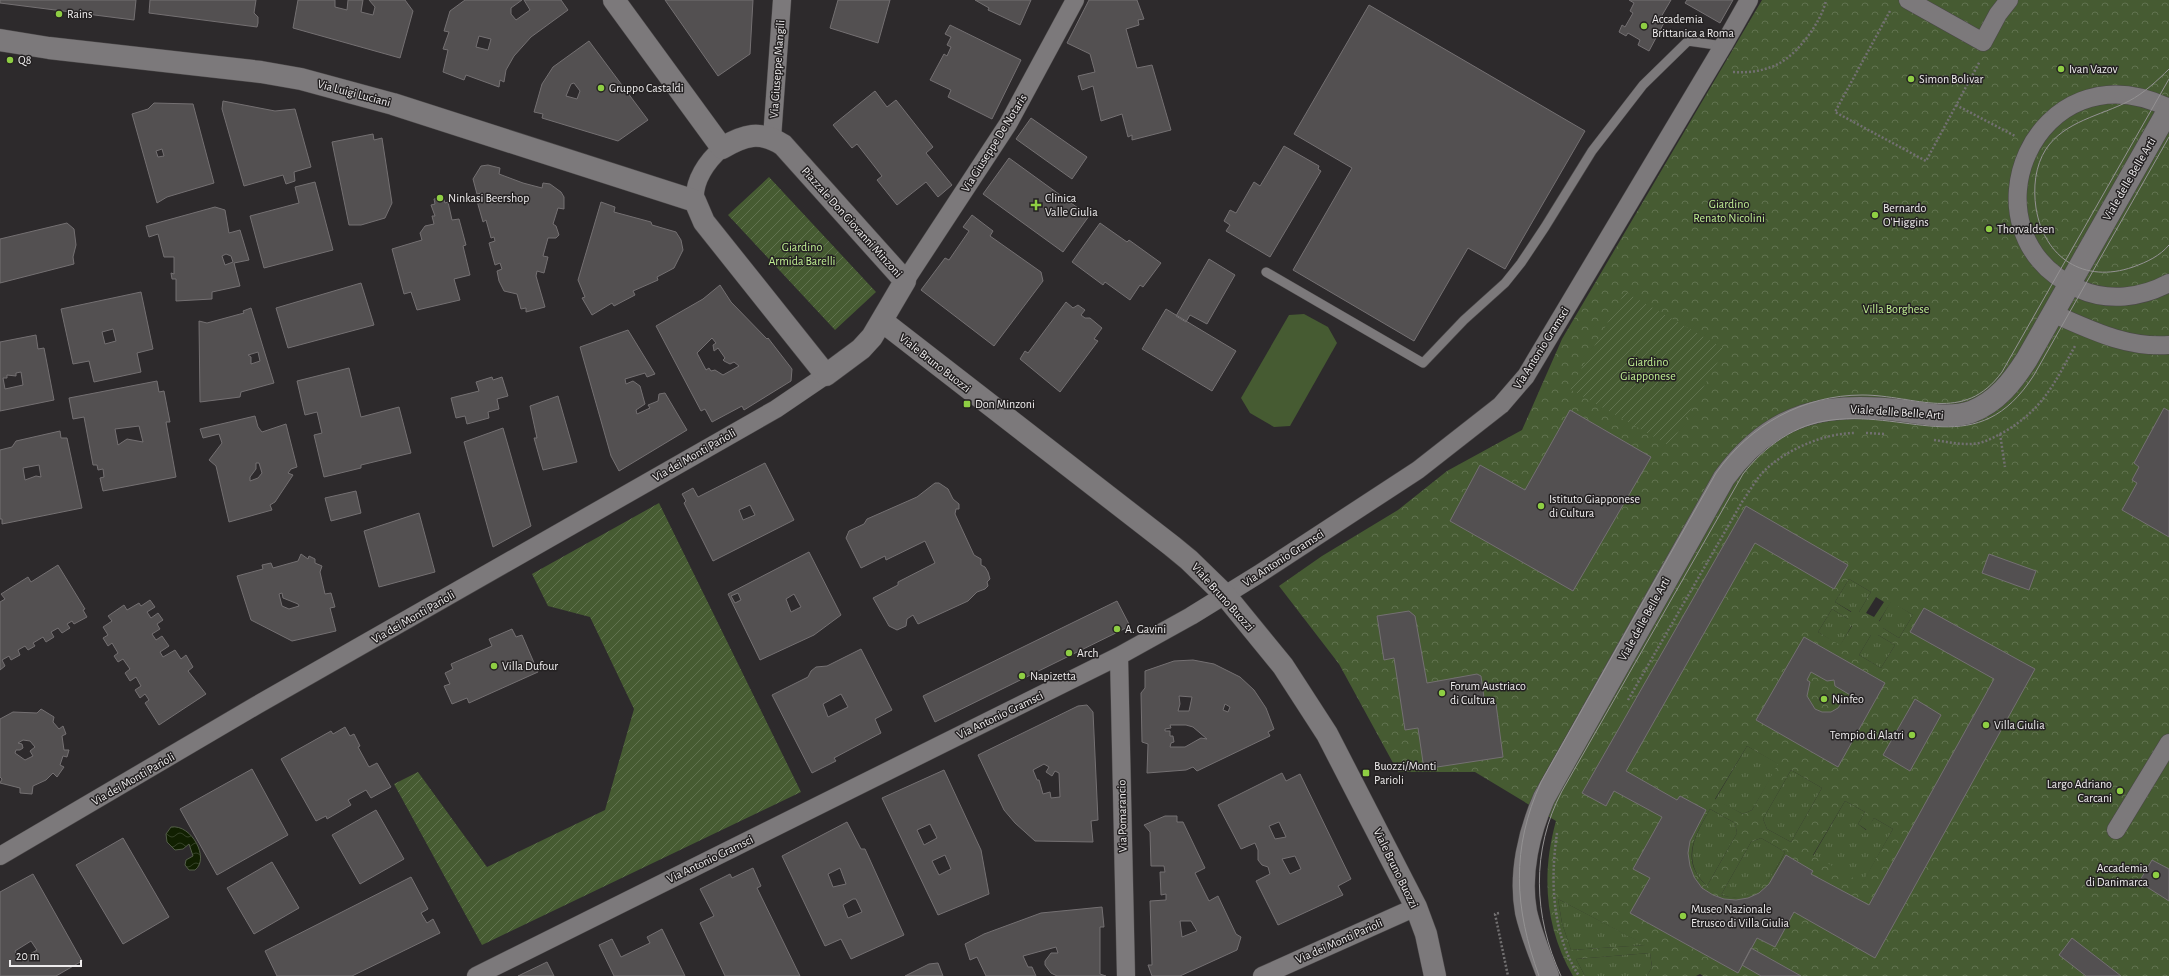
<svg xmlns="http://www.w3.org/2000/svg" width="2169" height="976" font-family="'Alegreya Sans',sans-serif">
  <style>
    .grass { fill: url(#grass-tufts) }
    .park { fill: url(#park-crowns); fill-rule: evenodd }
    .garden { fill: url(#garden-furrows) }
    .pitch { fill: #465b32 }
    .water { fill: url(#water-waves); stroke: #535d48 }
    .building { fill: #535051; stroke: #747072; fill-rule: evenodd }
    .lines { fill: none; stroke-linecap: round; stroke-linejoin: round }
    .lane-casing { stroke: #4a4748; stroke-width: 10 }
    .street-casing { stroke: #4a4748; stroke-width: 19 }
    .secondary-casing { stroke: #4a4748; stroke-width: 23 }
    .path { stroke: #727071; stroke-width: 2.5; stroke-dasharray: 2 2; stroke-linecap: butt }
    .lane { stroke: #7c797b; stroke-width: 9 }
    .street { stroke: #7c797b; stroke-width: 18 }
    .secondary { stroke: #7c797b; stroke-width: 22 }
    .tram { stroke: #949293; stroke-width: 1 }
    .poi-dot { fill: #8ece43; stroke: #242122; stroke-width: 1.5 }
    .labels { text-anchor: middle; stroke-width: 3; stroke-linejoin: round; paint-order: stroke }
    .poi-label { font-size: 12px; fill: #eeeced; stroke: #242122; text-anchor: start }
    .street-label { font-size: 12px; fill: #eeeced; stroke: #242122 }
    .park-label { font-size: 12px; fill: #c0ef93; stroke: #242122 }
  </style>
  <defs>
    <pattern id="grass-tufts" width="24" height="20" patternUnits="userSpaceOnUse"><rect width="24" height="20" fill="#465b32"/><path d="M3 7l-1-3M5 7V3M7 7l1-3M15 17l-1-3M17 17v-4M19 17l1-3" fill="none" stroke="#617350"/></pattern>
    <pattern id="park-crowns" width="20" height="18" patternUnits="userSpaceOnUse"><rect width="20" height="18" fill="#465b32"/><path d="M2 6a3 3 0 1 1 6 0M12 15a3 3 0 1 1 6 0" fill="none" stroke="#617350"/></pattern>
    <pattern id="garden-furrows" width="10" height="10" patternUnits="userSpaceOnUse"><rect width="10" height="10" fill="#465b32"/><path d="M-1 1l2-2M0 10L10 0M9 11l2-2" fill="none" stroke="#617350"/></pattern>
    <pattern id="water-waves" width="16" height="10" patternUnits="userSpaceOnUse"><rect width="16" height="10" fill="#112001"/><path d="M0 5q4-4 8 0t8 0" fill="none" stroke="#344126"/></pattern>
  </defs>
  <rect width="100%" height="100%" fill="#2d2a2c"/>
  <path class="grass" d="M1849,579L1871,592L1859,612H1852L1835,602Z
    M1891,601L1913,615L1899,638L1883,628L1879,622Z
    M1832,609L1848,619L1852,625L1840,646L1818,632Z
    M1871,635H1878L1895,645L1881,668L1859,655Z
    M1747,746L1779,764L1752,810L1743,814L1715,800Z
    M1791,770L1822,788L1791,842L1767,829L1763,819Z
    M1845,801L1865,812L1858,824L1866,830L1874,818L1893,829L1862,884L1813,856Z
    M1710,809L1735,823L1737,833L1707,886C1680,861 1695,835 1710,809Z
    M1761,838L1785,852C1771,879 1757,906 1721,895L1751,842Z
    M1558,899L1646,945L1571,950L1562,923Z
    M1650,953L1652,967L1647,976H1585L1576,959Z"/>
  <path class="park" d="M1762,0H2169V976H1703L1700,974L1696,976H1647L1652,967L1650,953L1576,959L1585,976H1573C1545,928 1541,875 1556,821L1475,772H1398L1339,664L1279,586L1322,556L1398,510L1447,471L1522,430L1562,339ZM1849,579L1871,592L1859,612L1853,609L1851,612L1835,602ZM1876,597L1884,602L1874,617L1866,613ZM1891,602L1913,615L1899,638L1883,628L1885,625L1879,621ZM1832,609L1848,619L1847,622L1852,626L1840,645L1818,632ZM1871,635L1876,639L1878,635L1895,645L1881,668L1859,655ZM1747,746L1778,764L1752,810L1743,814L1715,799ZM1791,770L1822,788L1791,842L1767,829L1763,819ZM1845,801L1865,812L1858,824L1867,830L1874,818L1893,829L1862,883L1813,855ZM1710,809L1735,823L1737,833L1707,886C1679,861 1695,835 1710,809ZM1761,838L1785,852C1773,878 1754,905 1721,895L1751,842ZM1558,899L1645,945L1571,950L1562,923Z"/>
  <path class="garden" d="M769,177L876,292L835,330L728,215Z
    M1625,292L1725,349L1670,446L1570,389Z
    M659,503L801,792L482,945L394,784L418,772L487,867L605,810L634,709L590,617L548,606L532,574Z"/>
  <path class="pitch" d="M1304,314L1328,327L1337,343L1290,426L1274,427L1250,413L1241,398L1289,315Z"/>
  <path class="water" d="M171,827C192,824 210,859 195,870H189L185,865L186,860L193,856L189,844L183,849L175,850L167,842L166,834Z"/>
  <path class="building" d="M0,0H136L134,20L0,3Z
    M150,0H256L254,13L258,17V23L257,27L149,13Z
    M298,0H335V7L347,10L348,0H363L361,12L373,15L375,7L369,0H405L413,11L400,58L293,28Z
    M465,0H522L511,8V14L516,20L530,10L524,0H561L568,10L531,37L514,56L506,70L504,82L500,80L499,87L466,75L464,80L443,72L448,50L443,49L449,32L444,31L450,11ZM479,36L491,39L488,50L476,47Z
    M665,0H753L750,54L718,76Z
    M838,0H890L878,43L830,28Z
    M975,0H1031L1020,25L988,10L989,8Z
    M1089,0H1137L1144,19L1138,20L1139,25L1126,29L1137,68L1152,65L1171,130L1132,140V135L1128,137L1122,114L1101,121L1093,86L1082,90L1078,76L1095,72L1090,54L1067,43Z
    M1629,0H1671L1661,17L1666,19L1649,51L1638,45L1640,40L1628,33L1626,36L1619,32L1622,25L1625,27L1633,13L1630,11L1634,3Z
    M1687,0H1733L1720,23L1685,3Z
    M1369,5L1585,131L1505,269L1468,248L1414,341L1293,270L1352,168L1294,134Z
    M950,25L1021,60L992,119L948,97L951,90L930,80L944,54L947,56L951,47L947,45L951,37L945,34Z
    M589,41L648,120L618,141L542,118L543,114L534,112L542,84L553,67ZM574,83L580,91L577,99L566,96L571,84Z
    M875,91L887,107L896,100L933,147L926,153L952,185L938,197L926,182L897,205L877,180L882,176L857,144L852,148L833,125Z
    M223,101L275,111L295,109L311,167L294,172L295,181L286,184L283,175L244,186L222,109Z
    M154,103L193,104L214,183L167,197L157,203L132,114L148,109ZM162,149L164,156L158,157L156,151Z
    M1031,118L1087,157L1072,179L1016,139Z
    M373,134L374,140L382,138L392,203L385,218L361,225H349L332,142Z
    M1284,146L1319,166L1318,169L1321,171L1270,257L1226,231L1230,225L1224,221L1230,210L1236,213L1254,182L1260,186Z
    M1009,158L1089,216L1063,252L983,194Z
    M488,165L500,168L499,174L523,183L542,188L543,183L550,184L561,192L564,197V209L558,208L553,224L556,226L559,235L556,238H548L543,256L548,257L544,273L537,271L536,276L545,307L526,312V308L521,309L517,294L504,291L499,281L497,271L502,269L500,263L495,265L489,243L495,241L494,237L491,238L486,220L483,222L477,201L483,200L482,193L477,194L473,179L481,166Z
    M315,182L333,250L264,268L250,216L299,203L295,187Z
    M443,197L445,203L448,202L452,220L459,219L466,245L463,246L470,275L454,279L460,300L417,310L411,292L404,294L392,249L422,240L420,233L425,226L434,224L432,216H435L431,205L435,204L434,199Z
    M601,202L615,207L614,212L651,222L652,225L676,232L681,240L683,250L674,268L657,277L658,280L633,291L635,295L614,306L612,303L592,315L582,298L585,297L578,280Z
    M215,207L225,210L229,233L240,230L249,260L234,263L240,286L212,292V299L176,301V279H172L171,273L174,274V257H164L158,234L149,237L146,226ZM226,254L231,256L233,262L225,265L222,256Z
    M972,215L993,231L990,236L1041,272L1043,281L994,346L921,290L945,258L949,260L969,231L963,227Z
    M67,223L74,229L76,245L73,257L74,264L0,283V239Z
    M1100,223L1127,242L1129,240L1161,263L1143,287L1140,285L1130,300L1105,282L1103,285L1072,262Z
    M1209,259L1235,275L1207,324L1190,315L1186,322L1176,316Z
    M361,283L374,325L288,348L276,308Z
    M720,285L731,302L767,339L768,338L792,369L791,381L778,389L744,410L742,406L712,422L705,409L701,411L656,326L703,299ZM712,338L716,343L713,345L714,351L718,348L725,358L723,360L724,361L730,364L734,362L739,366L723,375L715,370L711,371L709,368L706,370L697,353Z
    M141,292L153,349L137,353L141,372L94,382L89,361L73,364L61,309ZM113,329L116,341L105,344L102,332Z
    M1066,302L1073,308L1078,305L1085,310L1081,315L1085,318H1090L1102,328L1094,339L1098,341L1060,392L1020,359L1025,351L1028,353Z
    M251,308L274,383L241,392L240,397L200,402L199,321L207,323L244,313L243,311ZM258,352L260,361L251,364V357L248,355Z
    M1166,309L1236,351L1212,391L1142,349Z
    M628,330L655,374L647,377L645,373L625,379L626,384L633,381L640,386L645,404L636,410L637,414L650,408L648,405L658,401L659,394L665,393L687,430L619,471L611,456L580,347Z
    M36,335L38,349L44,348L54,400L0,411V342ZM21,372L23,385L5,389L3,378H7V375L16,376V373Z
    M349,368L361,417L399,407L411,453L361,465V468L324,477L314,435L322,433L317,412L305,415L297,381Z
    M492,377L493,380L502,377L508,396L497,399L499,409L488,412L489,418L467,424L465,416L456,418L451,398L479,391L476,382Z
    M157,381L159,392L164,391L170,422H166L176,477L103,491L100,478L104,477L103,469L98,470L97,465H93L84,417L73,419L69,398ZM139,426L143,442L127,439L118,445L115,429Z
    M558,396L577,462L543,470L534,438H537L530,406Z
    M2164,408L2169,411V537L2122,510L2137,483L2132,480L2139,467L2134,463Z
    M1570,410L1651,457L1573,591L1450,521L1480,465L1525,490Z
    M255,416L258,427L262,432L286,424L297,467L291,469L288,473L293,475L275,502L270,505L272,510L229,522L216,466L209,460L222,443L219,434L203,438L200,429ZM256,463H259L262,473L258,478L250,481V477L256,469Z
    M503,428L531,526L493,547L464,442Z
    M60,431L61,438H67L82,508L2,524V519H0V450L12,447L16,441ZM39,465L41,477L36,476L25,480L23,468Z
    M765,463L794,520L713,561L684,503L686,501L682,494L693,488L698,497ZM750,505L755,515L743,520L739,510Z
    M935,483H939L948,489L953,499L959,504V509H956L955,514L974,555L981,559V565L985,567L988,572L990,579L987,582L988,586L985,589L977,592L968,601L918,624L913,615L907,619L906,626L897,630L889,626L873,598L898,585V582L935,563L925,541L886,560L885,556L861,568L846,538L849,531L864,524L867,519L917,497Z
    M356,491L361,513L331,521L325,498Z
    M1746,506L1848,565L1834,589L1755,543L1626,771L1677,800L1680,796L1706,810L1690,841L1688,853L1690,866L1694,877L1702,888L1713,895L1724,899L1736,900L1748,898L1759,893L1769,884L1786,855L1813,871L1811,874L1869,905L1994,679L1910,632L1924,608L2035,669L1875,958L1794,912L1775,947L1757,938L1738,973L1630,913L1650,878L1633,869L1662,817L1614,791L1606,806L1582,793Z
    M419,513L435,572L379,587L364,531Z
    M809,552L841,615L814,635L760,660L728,594ZM738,593L741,600L735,603L731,596ZM794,594L801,607L791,612L786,599Z
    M301,554L308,559L309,556L315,559V563L322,566L320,572L325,594L331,593L335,607L330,608L336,631L292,641L251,620L237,576L263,569L262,565L271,563L273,568L298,561ZM282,593L283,598L298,604L299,606L289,609L282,606L279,594Z
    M1989,554L2036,571L2029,590L1982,573Z
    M58,565L85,609L83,610L87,617L74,624L72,621L67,624L70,628L62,633L58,628L51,632L54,637L46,642L43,637L33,643L35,646L28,650L25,646L18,650L20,655L11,660L9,656L2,660L5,666L0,670V602L5,599L1,594L28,577L31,582Z
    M150,600L155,607L147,612L151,618L158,613L163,620L157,624L160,629L152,634L156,640L162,636L169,646L160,652L163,657L175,650L181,659L186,655L193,667L188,671L206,694L159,725L145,703L149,700L145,694L140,698L135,690L141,686L136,677L130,681L125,673L130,669L123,659L118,662L114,656L118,653L112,643L108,646L103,638L108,635L103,627L112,621L108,616L124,605L127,610L139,603L141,606Z
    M1117,601L1130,626L935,722L923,696Z
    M1409,611L1415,616L1427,683L1477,674L1481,676L1485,705L1496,704L1503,757L1424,769L1418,728L1405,730L1394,658L1384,660L1377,616Z
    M512,629L516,637L522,635L538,672L469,703L467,698L452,704L444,686L450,684L445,673L453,669L451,664L492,646L489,639Z
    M1804,637L1885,683L1838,767L1756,720ZM1811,672L1827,681L1834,680L1835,686L1852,696L1847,704L1843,701L1838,708L1831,712H1822L1815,709L1807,696L1810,682L1807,680Z
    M861,649L892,710L875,719L881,733L834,758L836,761L812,773L772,695L808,677L811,671L816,667L827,666ZM841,694L848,707L828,717L823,704Z
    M1193,660L1214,664L1240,677L1254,690L1266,708L1274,729L1268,732L1270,736L1197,771L1193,767L1186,770L1147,773L1148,744L1142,742L1141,693L1145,688V671L1174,661ZM1179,696L1192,697L1189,711H1178L1180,704ZM1225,704L1230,707L1228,712L1223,710ZM1170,725H1186L1193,727L1207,739L1201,738L1185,747H1170L1171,743L1174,742L1173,736H1170V731H1165V729L1171,728Z
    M1915,699L1941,715L1910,771L1883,755Z
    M1087,705L1093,712L1098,820L1091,821L1093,842L1035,841L1015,823L1004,810L978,755L1078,706ZM1044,764L1049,767L1046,772L1052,776L1055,771L1059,773L1060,797L1051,798L1050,792L1043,794L1039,780H1037L1033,770Z
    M41,709L54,717L53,722L59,729L63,726L66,734L62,736L64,750H69L67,757L63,756L60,765L64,767L57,777L53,773L46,780L33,786L32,794L20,793V788L0,783L2,779L0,777V719L13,712L37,713ZM23,740L30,741L35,747L30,751L33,756L25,760L15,753L16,750H20L23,748L22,744L18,743Z
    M345,727L350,736L354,734L360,746L358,747L369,767L377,763L391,787L371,798L366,790L348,800L351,805L327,819L326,816L316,821L281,759L331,731L333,734Z
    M252,769L288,835L217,875L180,809Z
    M944,770L981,850L989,894L938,915L882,798ZM930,824L937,838L924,845L917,830ZM945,855L951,869L939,875L932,861Z
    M1282,773L1286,781L1300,774L1351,879L1338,886L1343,895L1278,925L1256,881L1270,874L1268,867L1262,865L1258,860V850L1255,843L1241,849L1218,805ZM1279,822L1286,837L1275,839L1269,826ZM1295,856L1301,869L1290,874L1282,859Z
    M376,810L404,859L360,884L332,835Z
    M1165,816H1177V822H1183L1205,868L1195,873L1209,901L1218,896L1236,934L1241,937L1237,950L1180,976H1152L1148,965H1152L1150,901L1166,900V894L1161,895L1160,872H1165L1164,866H1151L1150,832L1144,825ZM1180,921H1191L1197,931L1182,937Z
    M847,822L861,849H865L904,935L851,959L841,939L825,946L782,856ZM840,868L846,884L833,887L828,874ZM853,899H856L862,912L848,918L843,905Z
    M123,838L169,917L123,944L76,865Z
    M2152,860L2169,869V901L2139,882Z
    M272,862L299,908L254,934L227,888Z
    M753,868L761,886L757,888L800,976H725L700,923L714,916L700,889L730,874L732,878Z
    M33,874L82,961L56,976H0V892ZM31,941L37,950L20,960L15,951Z
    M411,877L428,909L421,913L427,923L433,919L440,933L352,976H277L265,951Z
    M1102,907L1104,927H1100V974L1106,976H1057L1051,973L1045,965V961L1051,953H1058L1056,947L1023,956L1028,967H1032L1036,976H986L977,957L970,960L965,944L984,934L1041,913Z
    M662,929L685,976H614L599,945L612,939L621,957L650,943L647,937Z
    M2072,938L2121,976H2086L2059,955Z
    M1751,948L1801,976H1761L1742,965Z
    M547,962L554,976H518Z
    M938,963L943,976H905L929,964Z"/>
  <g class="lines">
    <defs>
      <path id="lane" d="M1266,272L1423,363L1464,320L1505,283L1521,263L1545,227L1592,151L1643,85L1688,41L1723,46"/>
      <path id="street" d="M1908,0L1983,42L1998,14L2009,0
        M2169,108C2036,43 1955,233 2079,289C2108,302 2141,298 2169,283
        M772,138L782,0
        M695,201C693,181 707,161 722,148
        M905,281L1008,124L1075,0
        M2052,313C2091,330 2126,348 2169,345
        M1119,656L1126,976
        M2116,830L2169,743
        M0,856L257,705L776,409L826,375
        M476,976L1119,656L1191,616L1259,574L1418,470L1501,405L1526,376L1723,46L1749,0
        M1262,976L1416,907"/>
      <path id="secondary" d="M0,40L49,48L261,72L301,79L393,104L695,201L704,222L826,375L861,349L872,337L905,281L783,145C760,130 744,135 722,148L614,0
        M882,321L1172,546L1189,560L1225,595L1283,666L1327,734L1416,907L1426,934L1435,976
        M1548,976C1540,955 1531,934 1526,912C1519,874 1529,832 1544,798L1724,478C1773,411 1827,401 1905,411C1927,414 1950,419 1971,412C1997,402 2013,381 2027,359L2169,109"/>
    </defs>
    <use href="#lane" class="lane-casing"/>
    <use href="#street" class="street-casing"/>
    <use href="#secondary" class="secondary-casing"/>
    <path class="path" d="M1890,11L1835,112L1926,161L1980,61
      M1733,72C1749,73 1764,71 1778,64C1798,54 1822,21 1826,0
      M1956,105L2015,136
      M1866,433L1885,434
      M2000,434L2005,467
      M1934,440C1949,442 1964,446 1979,443C1988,441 1996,436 2004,432C2043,409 2054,384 2075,346
      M1628,700L1742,502C1749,492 1755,481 1763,472C1785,450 1824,433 1855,433
      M1557,833C1550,881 1552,934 1579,976
      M1499,913L1495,914L1508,976"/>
    <use href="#lane" class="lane"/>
    <use href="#street" class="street"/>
    <use href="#secondary" class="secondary"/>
    <path class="tram" d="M2169,69C2157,81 2144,93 2129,101C2100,116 2065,121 2046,149C2035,166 2033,188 2036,208C2044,258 2084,284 2133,267C2147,262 2160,256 2169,245
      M1539,976C1514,907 1511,849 1541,782L1716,473C1750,425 1803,395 1862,395C1916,395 1963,425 2002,372L2169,79
      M1561,976C1533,916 1531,850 1562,791L1743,474C1765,446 1795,424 1832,420C1912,410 1978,463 2034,375L2169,137"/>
  </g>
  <g class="poi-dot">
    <circle cx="59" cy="14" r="4"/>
    <circle cx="1644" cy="26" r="4"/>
    <circle cx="10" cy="60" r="4"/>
    <circle cx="2061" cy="69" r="4"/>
    <circle cx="1911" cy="79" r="4"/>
    <circle cx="601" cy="88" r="4"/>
    <circle cx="440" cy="198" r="4"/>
    <path d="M1034 199h4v4h4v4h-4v4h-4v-4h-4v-4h4z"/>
    <circle cx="1875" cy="215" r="4"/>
    <circle cx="1989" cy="229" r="4"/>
    <rect x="963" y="400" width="8" height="8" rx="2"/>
    <circle cx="1541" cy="506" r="4"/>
    <circle cx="1117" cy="629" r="4"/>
    <circle cx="1069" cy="653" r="4"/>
    <circle cx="494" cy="666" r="4"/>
    <circle cx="1022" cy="676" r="4"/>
    <circle cx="1442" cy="693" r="4"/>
    <circle cx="1824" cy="699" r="4"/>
    <circle cx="1986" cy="725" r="4"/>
    <circle cx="1912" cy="735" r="4"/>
    <rect x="1362" y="769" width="8" height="8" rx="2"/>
    <circle cx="2120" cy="791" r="4"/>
    <circle cx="2156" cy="875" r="4"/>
    <circle cx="1683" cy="916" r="4"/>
  </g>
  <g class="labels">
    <g class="poi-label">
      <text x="67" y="18">Rains</text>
      <text x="1652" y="23">Accademia<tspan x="1652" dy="14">Brittanica a Roma</tspan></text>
      <text x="18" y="64">Q8</text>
      <text x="2069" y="73">Ivan Vazov</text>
      <text x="1919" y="83">Simon Bolivar</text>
      <text x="609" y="92">Gruppo Castaldi</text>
      <text x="448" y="202">Ninkasi Beershop</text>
      <text x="1045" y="202">Clinica<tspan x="1045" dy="14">Valle Giulia</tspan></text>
      <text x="1883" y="212">Bernardo<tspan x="1883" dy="14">O'Higgins</tspan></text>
      <text x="1997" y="233">Thorvaldsen</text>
      <text x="975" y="408">Don Minzoni</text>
      <text x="1549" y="503">Istituto Giapponese<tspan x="1549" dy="14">di Cultura</tspan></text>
      <text x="1125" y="633">A. Gavini</text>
      <text x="1077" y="657">Arch</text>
      <text x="502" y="670">Villa Dufour</text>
      <text x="1030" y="680">Napizetta</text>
      <text x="1450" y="690">Forum Austriaco<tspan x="1450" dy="14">di Cultura</tspan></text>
      <text x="1832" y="703">Ninfeo</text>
      <text x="1994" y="729">Villa Giulia</text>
      <text x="1904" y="739" text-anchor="end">Tempio di Alatri</text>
      <text x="1374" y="770">Buozzi/Monti<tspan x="1374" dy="14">Parioli</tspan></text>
      <text x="2112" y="788" text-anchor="end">Largo Adriano<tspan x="2112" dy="14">Carcani</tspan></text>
      <text x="2148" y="872" text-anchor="end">Accademia<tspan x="2148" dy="14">di Danimarca</tspan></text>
      <text x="1691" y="913">Museo Nazionale<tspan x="1691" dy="14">Etrusco di Villa Giulia</tspan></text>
    </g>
    <g class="street-label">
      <text transform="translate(777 69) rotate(-86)" y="4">Via Giuseppe Mangili</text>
      <text transform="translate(354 93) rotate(15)" y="4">Via Luigi Luciani</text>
      <text transform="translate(994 143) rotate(-58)" y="4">Via Giuseppe De Notaris</text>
      <text transform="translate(2129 179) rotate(-60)" y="4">Viale delle Belle Arti</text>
      <text transform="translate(852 222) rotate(48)" y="4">Piazzale Don Giovanni Minzoni</text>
      <text transform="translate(1541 348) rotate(-58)" y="4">Via Antonio Gramsci</text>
      <text transform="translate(935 363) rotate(38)" y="4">Viale Bruno Buozzi</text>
      <text transform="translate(1897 412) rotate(4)" y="4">Viale delle Belle Arti</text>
      <text transform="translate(694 455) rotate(-30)" y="4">Via dei Monti Parioli</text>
      <text transform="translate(1283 558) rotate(-33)" y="4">Via Antonio Gramsci</text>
      <text transform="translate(1223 597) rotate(48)" y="4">Viale Bruno Buozzi</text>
      <text transform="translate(413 617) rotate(-30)" y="4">Via dei Monti Parioli</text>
      <text transform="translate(1644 619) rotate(-61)" y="4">Viale delle Belle Arti</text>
      <text transform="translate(1000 715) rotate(-26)" y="4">Via Antonio Gramsci</text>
      <text transform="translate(133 779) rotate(-30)" y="4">Via dei Monti Parioli</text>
      <text transform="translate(1122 816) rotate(-91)" y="4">Via Pomarancio</text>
      <text transform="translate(710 859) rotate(-26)" y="4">Via Antonio Gramsci</text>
      <text transform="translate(1396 868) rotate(64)" y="4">Viale Bruno Buozzi</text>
      <text transform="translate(1339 941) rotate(-24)" y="4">Via dei Monti Parioli</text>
    </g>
    <g class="park-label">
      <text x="1729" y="208">Giardino<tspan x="1729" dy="14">Renato Nicolini</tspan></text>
      <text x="802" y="251">Giardino<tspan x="802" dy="14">Armida Barelli</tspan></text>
      <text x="1896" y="313">Villa Borghese</text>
      <text x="1648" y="366">Giardino<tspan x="1648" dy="14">Giapponese</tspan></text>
    </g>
  </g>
  <path d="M10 960v6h71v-6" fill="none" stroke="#eeeced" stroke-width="2"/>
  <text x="16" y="960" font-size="12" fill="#eeeced" stroke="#242122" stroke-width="3" paint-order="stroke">20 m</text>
</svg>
